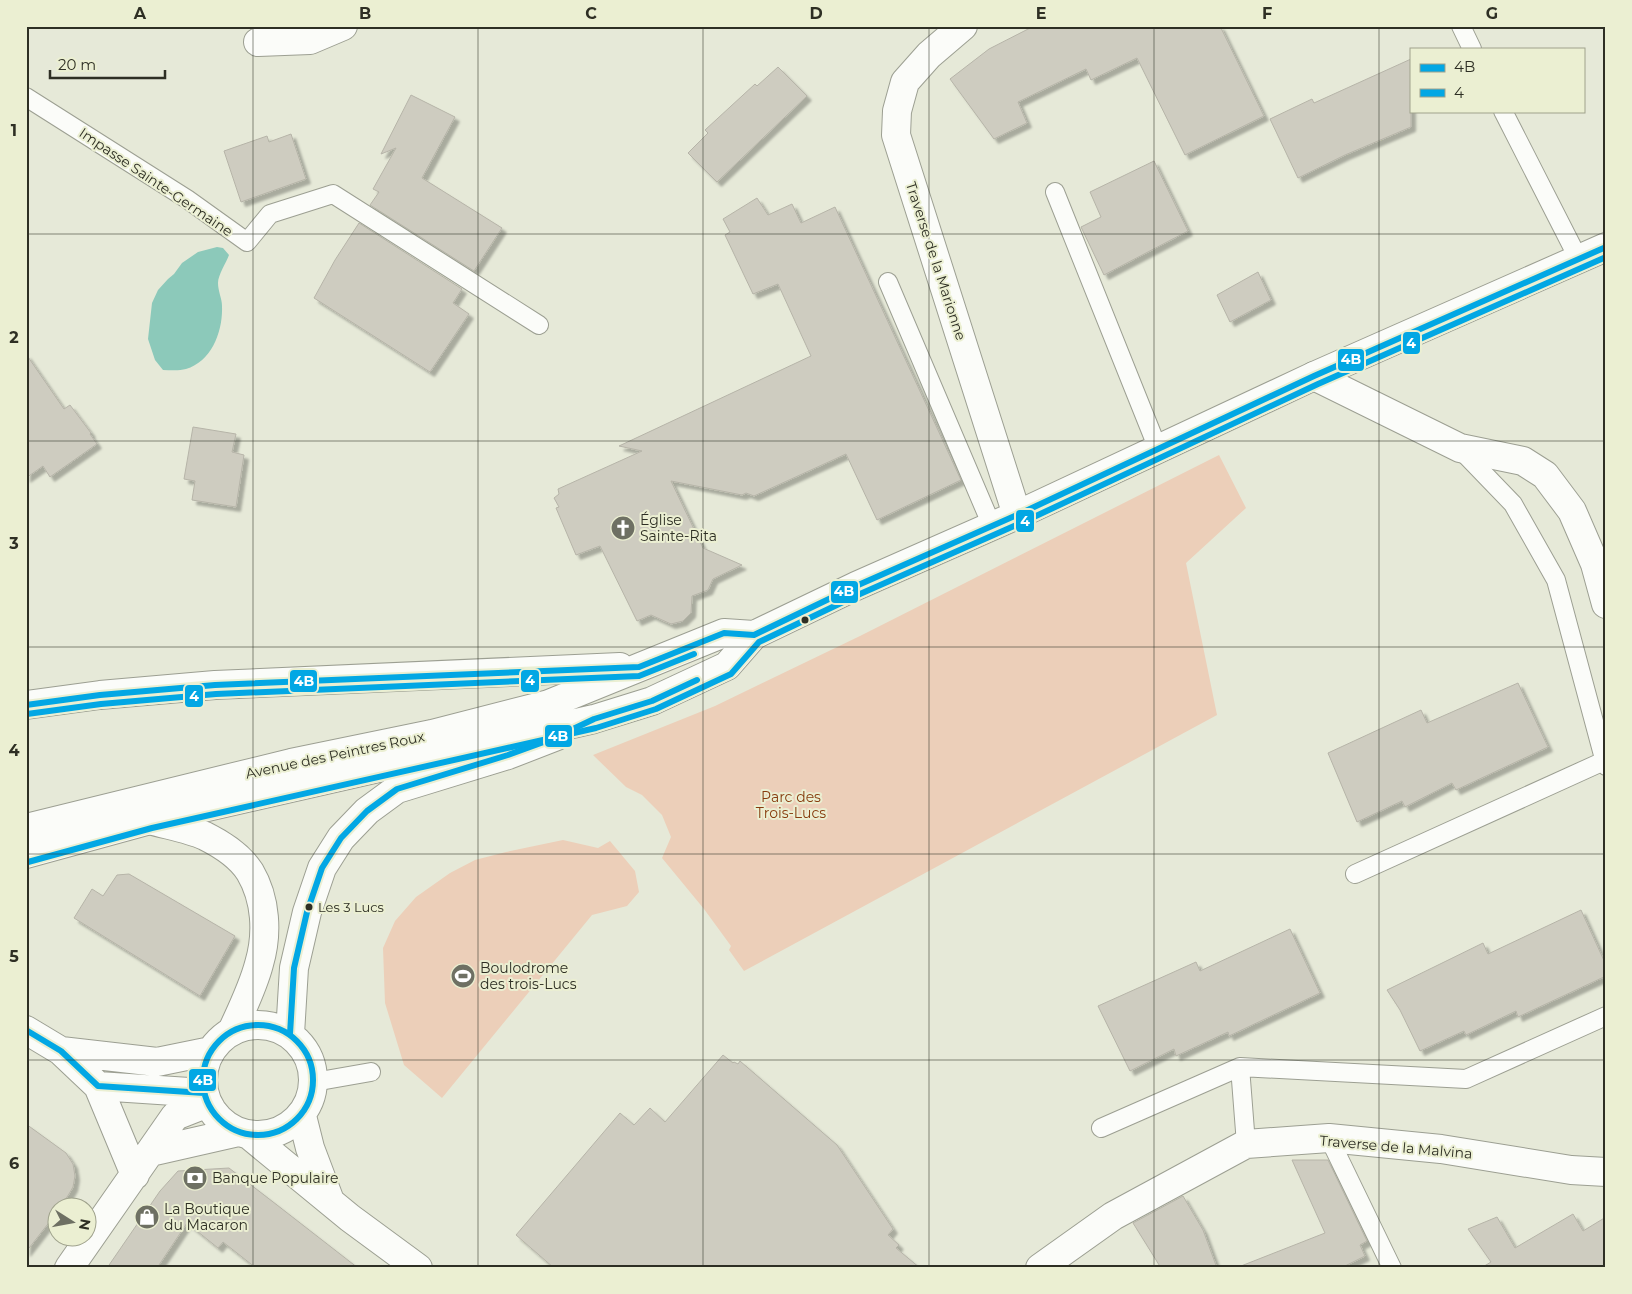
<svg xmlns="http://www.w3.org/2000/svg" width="1632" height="1294" font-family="Montserrat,sans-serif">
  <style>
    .green { fill: #eccfb9 }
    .water { fill: #8cc9ba }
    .building { fill: #ceccc0; stroke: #b6b4a8; filter: url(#shadow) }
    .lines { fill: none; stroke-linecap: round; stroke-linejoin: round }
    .lane-casing { stroke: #9c9f92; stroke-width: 20 }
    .street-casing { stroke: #9c9f92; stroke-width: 30 }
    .secondary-casing { stroke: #9c9f92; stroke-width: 30 }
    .primary-casing { stroke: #9c9f92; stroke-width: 30 }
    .lane { stroke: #fbfcf9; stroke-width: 18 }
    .street { stroke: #fbfcf9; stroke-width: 28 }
    .secondary { stroke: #fbfcf9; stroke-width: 28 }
    .primary { stroke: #fbfcf9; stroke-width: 28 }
    .bus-1-casing { stroke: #ebefd2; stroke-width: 10 }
    .bus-2-casing { stroke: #ebefd2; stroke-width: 10 }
    .bus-1 { stroke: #02a7e4; stroke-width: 6 }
    .bus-2 { stroke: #02a7e4; stroke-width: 6 }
    .grid { fill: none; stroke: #2e2f24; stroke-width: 1; stroke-opacity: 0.55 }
    .bus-dot { fill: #2e2f24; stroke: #ebefd2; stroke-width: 2 }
    .labels { text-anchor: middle; stroke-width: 4; stroke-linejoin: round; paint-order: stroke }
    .bus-label { font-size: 13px; fill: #2e2f24; stroke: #ebefd2; text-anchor: start }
    .street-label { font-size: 14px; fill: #2e2f24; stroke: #ebefd2 }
    .poi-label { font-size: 14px; fill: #2e2f24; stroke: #ebefd2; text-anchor: start }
    .park-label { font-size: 14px; fill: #873c0e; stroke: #ebefd2 }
    .line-badge { stroke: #ebefd2; stroke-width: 2 }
    .badge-label { font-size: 14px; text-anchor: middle; font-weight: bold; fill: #fff }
    .neatline { fill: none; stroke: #2e2f24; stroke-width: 2 }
    .grid-label { font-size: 16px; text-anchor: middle; font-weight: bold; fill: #2e2f24 }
  </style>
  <defs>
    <filter id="shadow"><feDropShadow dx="4.5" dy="4.5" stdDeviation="1" flood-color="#0004"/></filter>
  </defs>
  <rect width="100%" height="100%" fill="#e6e9d8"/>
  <path class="green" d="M1219,455L1246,508L1186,563L1217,715L744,971L729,950L731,946L704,909L662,858L671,837L662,815L642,795L626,787L593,755L715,706L860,636Z
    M563,840L598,848L610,841L635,871L639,892L627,906L592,915L442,1098L404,1065L385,1003L383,948L395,921L416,897L450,873L475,860L506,852Z"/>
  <path class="water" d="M217,247L223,248L229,255C226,263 218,275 218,283C218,291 222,299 222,306C223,331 212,361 186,369C179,371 170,370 163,370L155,360L148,339L152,303L158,290L168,279L174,274L182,263L198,252Z"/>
  <path class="building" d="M1034,26H1220L1264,116L1185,155L1137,58L1091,80L1086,69L1018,102L1027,123L994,139L950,79L989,49Z
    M1411,59V127L1345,155L1298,178L1270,119L1312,99L1314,103Z
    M778,67L807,96L717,182L688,153L708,133L705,130L755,84L757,86Z
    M411,95L455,117L422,178L502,228L474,271L370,205L379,192L373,189L396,148L381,154Z
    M291,134L306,179L241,202L224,151L267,136L269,142Z
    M1154,161L1188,231L1104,275L1081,227L1101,217L1090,192Z
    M757,198L768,215L792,204L801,223L835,207L961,480L877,520L846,454L754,496L746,493L742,495L671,481L703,548L742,565L713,579L708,590L692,596L691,613L683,621L671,624L651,615L637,621L600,546L576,555L556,508L559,507L554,498L559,494L558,489L642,451L619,446L811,356L778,284L753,294L725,235L730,232L723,219Z
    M359,223L462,289L453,303L469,314L430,372L314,298L335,260Z
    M1258,272L1271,300L1230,322L1217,295Z
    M26,354L64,409L70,405L91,433L90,434L97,444L50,477L43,466L26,478Z
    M193,427L236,434L232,452L244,455L236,507L192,500L195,481L184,479Z
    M1518,683L1548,747L1456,790L1452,783L1405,807L1402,801L1357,822L1328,753L1421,710L1427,723Z
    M129,874L235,936L200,996L74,918L92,889L103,896L117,875Z
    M1581,910L1606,965V976L1518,1017L1516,1011L1466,1035L1464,1031L1420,1051L1400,1010L1387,990L1483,943L1488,954Z
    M1290,929L1320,993L1229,1036L1228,1032L1176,1056L1174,1049L1130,1071L1098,1006L1196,962L1200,971Z
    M723,1055L733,1063L734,1062L738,1064L740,1061L837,1145L893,1229L888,1235L899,1245L896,1248L920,1268H554L516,1235L620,1113L634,1125L650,1108L665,1122Z
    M26,1124L66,1153L73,1164L75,1176L73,1187L69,1194L61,1206H58V1211L26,1252Z
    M1292,1160H1328L1367,1241L1360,1245L1365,1256L1341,1268H1241V1266L1325,1233Z
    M229,1168L277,1205L358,1268H256L223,1242L218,1248L187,1223L157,1268H107L160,1191L178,1171Z
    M1183,1196L1203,1230L1217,1268H1161L1133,1223Z
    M1573,1214L1583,1231L1606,1217V1268H1481L1491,1262L1468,1229L1497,1217L1515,1248Z"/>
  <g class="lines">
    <defs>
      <path id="lane" d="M1461,26L1472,49
        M26,97L187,199L247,242L270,214L333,194L539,325
        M1503,111L1578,258
        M1055,192L1158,449
        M888,282L992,526
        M1460,449L1513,504L1556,580L1606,766
        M1355,874L1604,761
        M1240,1067L1246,1144
        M314,1082L371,1072
        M1101,1128L1240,1067L1466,1079L1606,1016
        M1329,1138L1392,1268"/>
      <path id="street" d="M963,26L929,55L905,82L897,111L896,135L1017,515
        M258,42L310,40L343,26
        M1314,376L1460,448L1523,461L1545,475L1572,511L1595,564L1606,604
        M1040,1268L1113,1216L1246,1144L1329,1138L1441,1149L1571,1170L1606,1172"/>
      <path id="secondary" d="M150,820C167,825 190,829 205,836C221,844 240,856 250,872C266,899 268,934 259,964C253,987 242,1009 232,1031
        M203 1080a55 55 0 1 1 110 0a55 55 0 1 1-110 0Z
        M26,1030L61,1051L98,1086L204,1093
        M290,1034L294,968L307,912L322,868L341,838L367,811L397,789L508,755L557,736
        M61,1051L157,1062L211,1051
        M98,1086L135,1175
        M302,1116L310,1148L330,1201
        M249,1135L350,1218L418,1268
        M150,1152L238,1132
        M69,1268L175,1116L208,1103"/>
      <path id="primary" d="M26,705L100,695L215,685L620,667
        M26,828L291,763L432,734L549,704L724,633L754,635
        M26,854L150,820L594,719L652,701L727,666L754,635L856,586L1017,515L1314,376L1606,247"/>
    </defs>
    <use href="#lane" class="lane-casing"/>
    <use href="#street" class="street-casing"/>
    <use href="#secondary" class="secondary-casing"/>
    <use href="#primary" class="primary-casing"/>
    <use href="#lane" class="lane"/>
    <use href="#street" class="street"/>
    <use href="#secondary" class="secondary"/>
    <use href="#primary" class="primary"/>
    <defs>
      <path id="bus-1" d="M26,705L100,695L215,685L639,667L724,633L754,635L856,586L1017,515L1314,376L1606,247
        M203 1080a55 55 0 1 1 110 0a55 55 0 1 1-110 0Z
        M26,1030L61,1051L98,1086L204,1093
        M290,1034L294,968L307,912L322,868L341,838L367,811L397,789L508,755L552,739L594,719L652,701L697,680"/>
      <path id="bus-2" d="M27,714L101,704L216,694L639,676L694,654
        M28,862L152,828L596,728L656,709L731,674L759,642L860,594L1021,523L1318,384L1606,257"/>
    </defs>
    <use href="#bus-1" class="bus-1-casing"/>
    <use href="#bus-2" class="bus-2-casing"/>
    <use href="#bus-1" class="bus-1"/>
    <use href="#bus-2" class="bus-2"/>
  </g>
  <path class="grid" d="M253,26V1268M478,26V1268M703,26V1268M929,26V1268M1154,26V1268M1379,26V1268M26,234H1606M26,441H1606M26,647H1606M26,854H1606M26,1060H1606"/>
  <defs>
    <symbol id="church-disc" viewBox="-11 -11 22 22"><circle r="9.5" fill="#6e7063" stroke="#ebefd2"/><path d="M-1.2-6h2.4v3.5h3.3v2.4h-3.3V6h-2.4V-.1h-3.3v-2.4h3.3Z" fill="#fff"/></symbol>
    <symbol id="stadium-disc" viewBox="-11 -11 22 22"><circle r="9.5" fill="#6e7063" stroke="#ebefd2"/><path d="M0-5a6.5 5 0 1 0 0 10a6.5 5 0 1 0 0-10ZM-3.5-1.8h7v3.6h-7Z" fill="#fff"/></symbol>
    <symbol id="bank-disc" viewBox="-11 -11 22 22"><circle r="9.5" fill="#6e7063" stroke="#ebefd2"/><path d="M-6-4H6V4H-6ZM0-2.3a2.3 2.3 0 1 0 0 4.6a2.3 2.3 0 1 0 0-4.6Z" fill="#fff"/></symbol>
    <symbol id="shop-disc" viewBox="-11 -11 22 22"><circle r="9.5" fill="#6e7063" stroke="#ebefd2"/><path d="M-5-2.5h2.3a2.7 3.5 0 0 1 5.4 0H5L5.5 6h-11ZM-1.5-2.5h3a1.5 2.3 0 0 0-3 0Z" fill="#fff"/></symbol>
  </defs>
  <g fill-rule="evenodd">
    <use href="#church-disc" x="609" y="514" width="28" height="28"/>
    <use href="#stadium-disc" x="449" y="962" width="28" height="28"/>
    <use href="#bank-disc" x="181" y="1164" width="28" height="28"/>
    <use href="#shop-disc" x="133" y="1203" width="28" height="28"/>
  </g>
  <g class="bus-dot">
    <circle cx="805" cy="620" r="4.5"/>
    <circle cx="309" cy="907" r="4.5"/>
  </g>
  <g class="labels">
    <g class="bus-label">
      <text x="318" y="912">Les 3 Lucs</text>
    </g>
    <g class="street-label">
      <text transform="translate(156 182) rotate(34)" y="5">Impasse Sainte-Germaine</text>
      <text transform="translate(936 261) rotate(72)" y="5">Traverse de la Marionne</text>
      <text transform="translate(335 755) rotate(-12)" y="5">Avenue des Peintres Roux</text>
      <text transform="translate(1396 1147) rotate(5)" y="5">Traverse de la Malvina</text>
    </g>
    <g class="poi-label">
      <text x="640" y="525">Église<tspan x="640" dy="16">Sainte-Rita</tspan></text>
      <text x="480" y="973">Boulodrome<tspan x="480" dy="16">des trois-Lucs</tspan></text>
      <text x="212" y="1183">Banque Populaire</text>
      <text x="164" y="1214">La Boutique<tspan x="164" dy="16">du Macaron</tspan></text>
    </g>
    <g class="park-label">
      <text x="791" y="802">Parc des<tspan x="791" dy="16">Trois-Lucs</tspan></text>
    </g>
  </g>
  <g class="line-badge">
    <rect x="1402" y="331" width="19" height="24" rx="5" fill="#02a7e4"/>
    <rect x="1337" y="348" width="28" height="24" rx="5" fill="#02a7e4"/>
    <rect x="1015" y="509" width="20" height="24" rx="5" fill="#02a7e4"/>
    <rect x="830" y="580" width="29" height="24" rx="5" fill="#02a7e4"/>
    <rect x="520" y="669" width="20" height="24" rx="5" fill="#02a7e4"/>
    <rect x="289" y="669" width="29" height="24" rx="5" fill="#02a7e4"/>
    <rect x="184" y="684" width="20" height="24" rx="5" fill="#02a7e4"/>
    <rect x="544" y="724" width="29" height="24" rx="5" fill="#02a7e4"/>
    <rect x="188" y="1068" width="29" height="24" rx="5" fill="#02a7e4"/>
  </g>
  <g class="badge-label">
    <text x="1411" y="348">4</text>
    <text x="1351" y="364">4B</text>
    <text x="1025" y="526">4</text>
    <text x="844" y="596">4B</text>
    <text x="530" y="685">4</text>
    <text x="304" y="686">4B</text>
    <text x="194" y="701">4</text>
    <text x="558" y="741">4B</text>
    <text x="203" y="1085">4B</text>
  </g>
  <rect width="1632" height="1294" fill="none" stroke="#ebefd2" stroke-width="55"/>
  <rect x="1410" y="48" width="175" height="65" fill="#ebefd2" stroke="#9fa28c"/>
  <rect x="1420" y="64" width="25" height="8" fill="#02a7e4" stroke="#9fa28c"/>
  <text x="1454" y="72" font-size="15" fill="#2e2f24">4B</text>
  <rect x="1420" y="89" width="25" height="8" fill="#02a7e4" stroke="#9fa28c"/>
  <text x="1454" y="98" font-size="15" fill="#2e2f24">4</text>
  <g transform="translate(72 1222) rotate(101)"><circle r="24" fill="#ebefd2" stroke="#9fa28c"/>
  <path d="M0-4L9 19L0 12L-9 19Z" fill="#6e7063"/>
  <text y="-8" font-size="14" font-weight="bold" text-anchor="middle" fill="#2e2f24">N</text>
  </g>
  <path d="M50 70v8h115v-8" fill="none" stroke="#2e2f24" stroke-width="2.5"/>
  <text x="58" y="70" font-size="15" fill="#2e2f24" stroke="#ebefd2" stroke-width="4" paint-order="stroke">20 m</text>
  <rect x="28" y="28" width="1576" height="1238" class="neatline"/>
  <g class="grid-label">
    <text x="140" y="19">A</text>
    <text x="365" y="19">B</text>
    <text x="591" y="19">C</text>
    <text x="816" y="19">D</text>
    <text x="1041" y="19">E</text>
    <text x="1267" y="19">F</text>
    <text x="1492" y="19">G</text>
    <text x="14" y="136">1</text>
    <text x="14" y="343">2</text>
    <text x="14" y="549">3</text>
    <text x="14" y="756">4</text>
    <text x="14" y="962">5</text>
    <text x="14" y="1169">6</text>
  </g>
</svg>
